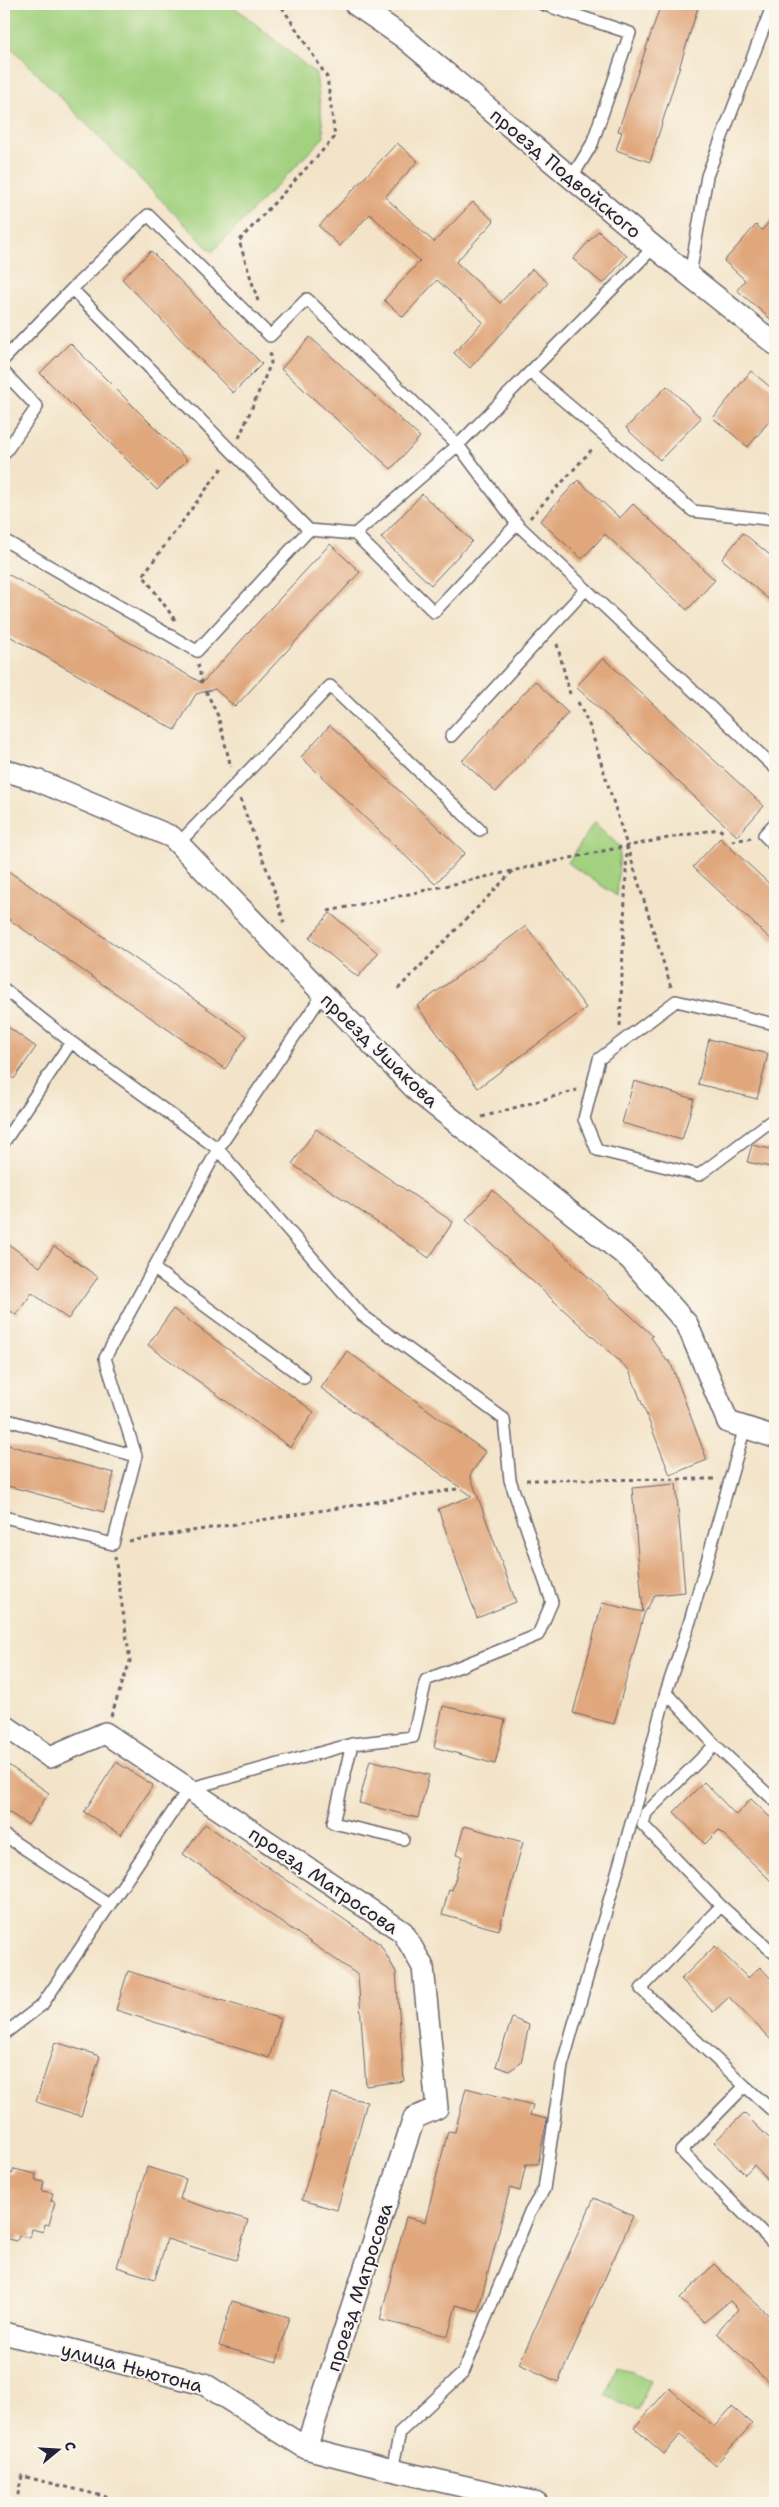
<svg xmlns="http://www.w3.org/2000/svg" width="779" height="2507" font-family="'Shantell Sans',sans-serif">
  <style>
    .green { fill: #a2d17f; stroke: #627a5d }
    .building { fill: #e0a77d }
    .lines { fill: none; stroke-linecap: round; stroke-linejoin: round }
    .lane-casing { stroke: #6b666d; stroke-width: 14 }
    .street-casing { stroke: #6b666d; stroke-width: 24 }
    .path { stroke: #6b666d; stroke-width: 3; stroke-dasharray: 4 4; stroke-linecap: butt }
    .lane { stroke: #fff; stroke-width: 11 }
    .street { stroke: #fff; stroke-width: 21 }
    .labels { text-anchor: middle; stroke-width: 4; stroke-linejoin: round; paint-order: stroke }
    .street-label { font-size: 19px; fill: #22223b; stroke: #fbf7ec }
  </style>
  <rect width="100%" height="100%" fill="#fbf7ec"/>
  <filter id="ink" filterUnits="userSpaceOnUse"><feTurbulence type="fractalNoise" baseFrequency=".02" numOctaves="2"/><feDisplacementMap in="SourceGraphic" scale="10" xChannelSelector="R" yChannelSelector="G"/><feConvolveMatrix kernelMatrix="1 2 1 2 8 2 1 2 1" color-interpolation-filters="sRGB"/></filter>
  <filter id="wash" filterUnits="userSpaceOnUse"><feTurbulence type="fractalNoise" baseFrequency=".0096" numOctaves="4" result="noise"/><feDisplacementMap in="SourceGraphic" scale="20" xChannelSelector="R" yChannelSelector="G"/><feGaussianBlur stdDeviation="1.12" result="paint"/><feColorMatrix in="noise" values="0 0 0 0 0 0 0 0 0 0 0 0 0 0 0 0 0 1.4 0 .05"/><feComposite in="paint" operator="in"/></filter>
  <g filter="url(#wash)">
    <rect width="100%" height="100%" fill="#f3e4c9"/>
    <path class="green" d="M7,4H231L316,74L324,137L212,252L4,40V7Z
      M594,822L620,847L617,896L568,863Z
      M618,2366L651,2380L638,2410L605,2396Z"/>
    <g id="blocks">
      <path class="building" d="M661,4H699L650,162L616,150L622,132L618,131Z
        M397,143L418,161L385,197L434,242L473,202L494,221L456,262L500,303L532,269L548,283L470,368L454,353L483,322L437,280L403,317L384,300L420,261L370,214L340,246L319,226Z
        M775,215V323L737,290L745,280L724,261L756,225L762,230Z
        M598,231L627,256L603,284L573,259Z
        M151,251L262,364L233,393L122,279Z
        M310,337L420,437L391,469L281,369Z
        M70,343L187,460L157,490L40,373Z
        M751,371L775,391V414L748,447L713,418Z
        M667,386L701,418L660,460L626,428Z
        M578,480L620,518L633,504L715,580L687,610L605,534L582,559L540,521Z
        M422,494L472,541L431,585L381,538Z
        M743,533L775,559V605L722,559Z
        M330,544L360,572L235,707L215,689L196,694L175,730L4,633V572L202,683Z
        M603,658L764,806L737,836L576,687Z
        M535,681L568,713L496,792L462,761Z
        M330,725L465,853L435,884L301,757Z
        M720,838L775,889V943L693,867Z
        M4,868L247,1036L225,1069L4,916Z
        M330,913L378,953L358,977L309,938Z
        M526,926L586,1008L478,1088L417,1006Z
        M4,1024L36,1047L14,1079L4,1071Z
        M709,1039L768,1054L757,1099L698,1084Z
        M634,1081L694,1099L682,1140L622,1123Z
        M316,1129L453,1222L429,1258L292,1164Z
        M752,1145L775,1150V1168L747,1162Z
        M493,1190L653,1336L651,1337L667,1361H670L707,1460L670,1475L629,1370L466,1220Z
        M4,1241L40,1267L54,1246L98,1277L68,1319L32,1293L16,1315L4,1306Z
        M173,1309L314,1412L290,1447L148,1345Z
        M347,1351L486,1452L470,1475L516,1602L477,1618L438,1509L472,1496L321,1388Z
        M4,1444L114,1473L104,1512L4,1485Z
        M676,1484L685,1592L655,1595L644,1614L614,1724L573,1713L602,1603L643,1612L632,1488Z
        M443,1706L505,1720L495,1764L434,1747Z
        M370,1760L429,1775L418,1818L359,1803Z
        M4,1762L49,1793L28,1825L4,1809Z
        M116,1762L153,1785L121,1835L84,1812Z
        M704,1782L736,1815L751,1799L775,1822V1885L719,1830L705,1844L674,1812Z
        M205,1824L380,1944L396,1972L404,2081L366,2086L358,1975L183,1854Z
        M464,1826L523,1842L499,1930L442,1915L449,1889L452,1890L462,1856L456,1855Z
        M715,1946L748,1978L760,1967L775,1983V2044L729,1997L713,2012L681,1979Z
        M128,1971L281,2019L269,2058L116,2010Z
        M512,2018L529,2025L521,2063L509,2071L496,2066Z
        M55,2042L100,2056L81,2116L36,2102Z
        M466,2088L533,2105L530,2115L547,2119L538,2164H526L520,2191L510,2188L478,2311L456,2305L448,2336L380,2320L406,2217L425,2222L448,2131L455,2132Z
        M332,2093L367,2102L337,2210L302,2200Z
        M744,2113L775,2144V2187L754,2165L745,2174L714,2142Z
        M147,2167L186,2179L180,2199L248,2220L236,2260L167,2239L155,2279L117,2267Z
        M14,2169L36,2174L35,2180L44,2182L42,2191L53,2193L51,2201L55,2202L49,2225L45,2224L43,2232L32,2229L30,2238L19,2236L17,2241L4,2238V2172L12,2174Z
        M594,2198L633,2216L558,2382L519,2364Z
        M714,2264L775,2321V2388L717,2333L738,2309L730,2301L704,2322L680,2299Z
        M232,2301L289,2317L277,2362L219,2346Z
        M669,2388L714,2427L732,2407L752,2424L715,2465L680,2435L664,2454L634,2428Z"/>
    </g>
  </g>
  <g filter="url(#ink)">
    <use href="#blocks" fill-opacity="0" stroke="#6b666d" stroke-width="1"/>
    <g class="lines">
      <defs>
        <path id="lane" d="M542,4L630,33L592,144L572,177
          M654,247L530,372L693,511L775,520
          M690,275L707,176L773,4
          M72,289L148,215L270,336L307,299L458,445L517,524L434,612L355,534
          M4,359L72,289L309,530L197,651L4,540
          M4,372L37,407L4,454
          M517,524L775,768
          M309,530L355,534L458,445L530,372
          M451,736L586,589
          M775,823L764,835L775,846
          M178,844L330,686L480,830
          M4,989L71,1042L218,1149L362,1315L504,1419L510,1480L552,1602L538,1635L426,1680L413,1737L352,1744L333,1823L403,1839
          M775,1024L676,1001L599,1059L584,1119L597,1150L699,1175L775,1118
          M4,1142L71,1042
          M153,1268L304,1378
          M4,1419L136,1456
          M4,1517L113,1544L136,1456L105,1358L218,1149L323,994
          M666,1692L715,1745L775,1801
          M715,1745L646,1813L643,1825L721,1906L641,1989L745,2086L681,2151L775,2245
          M4,1835L109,1905
          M721,1906L775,1954
          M4,2034L42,2005L188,1789L352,1744
          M745,2086L775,2113
          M392,2470L400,2432L463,2373L529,2214L544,2189L562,2066L638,1799L666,1692L690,1621L745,1427"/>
        <path id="street" d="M355,4L403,37L654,247L775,344
          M4,770L39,781L172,837L419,1093L630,1259L687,1324L728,1422L775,1437
          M4,1725L50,1757L105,1733L403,1932L423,1967L437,2108L414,2118L306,2448
          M4,2333L204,2384L306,2448L392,2470L537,2503"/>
      </defs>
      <use href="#lane" class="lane-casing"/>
      <use href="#street" class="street-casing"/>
      <path class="path" d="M258,301L239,241L335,137L327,77L280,4
        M239,438L271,363L270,351
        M530,518L594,447
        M175,620L143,575L224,465
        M557,644L570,694
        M198,664L202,683
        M206,691L218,716L231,767
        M578,702L590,727L671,987
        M240,799L272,883L284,923
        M732,841L751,838
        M328,911C458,885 587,851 719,829L724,833
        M398,989L513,871
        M620,1026L627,847
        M482,1117L577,1090
        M526,1480L715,1479
        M129,1541L457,1489
        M111,1716L130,1661L115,1557
        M16,2503L22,2476L131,2503"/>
      <use href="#lane" class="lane"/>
      <use href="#street" class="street"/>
    </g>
  </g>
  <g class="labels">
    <g class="street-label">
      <text transform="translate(566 173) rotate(40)" y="7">проезд Подвойского</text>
      <text transform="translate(380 1050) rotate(44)" y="7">проезд Ушакова</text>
      <text transform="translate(324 1880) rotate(34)" y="7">проезд Матросова</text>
      <text transform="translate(359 2287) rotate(-72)" y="7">проезд Матросова</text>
      <text transform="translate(132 2367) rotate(15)" y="7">улица Ньютона</text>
    </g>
  </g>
  <rect width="779" height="2507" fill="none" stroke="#fbf7ec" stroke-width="20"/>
  <g transform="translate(58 2450) rotate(72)" stroke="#fbf7ec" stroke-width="4" paint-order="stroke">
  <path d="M0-4L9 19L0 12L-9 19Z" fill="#22223b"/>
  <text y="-8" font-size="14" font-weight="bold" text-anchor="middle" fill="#22223b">С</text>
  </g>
</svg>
